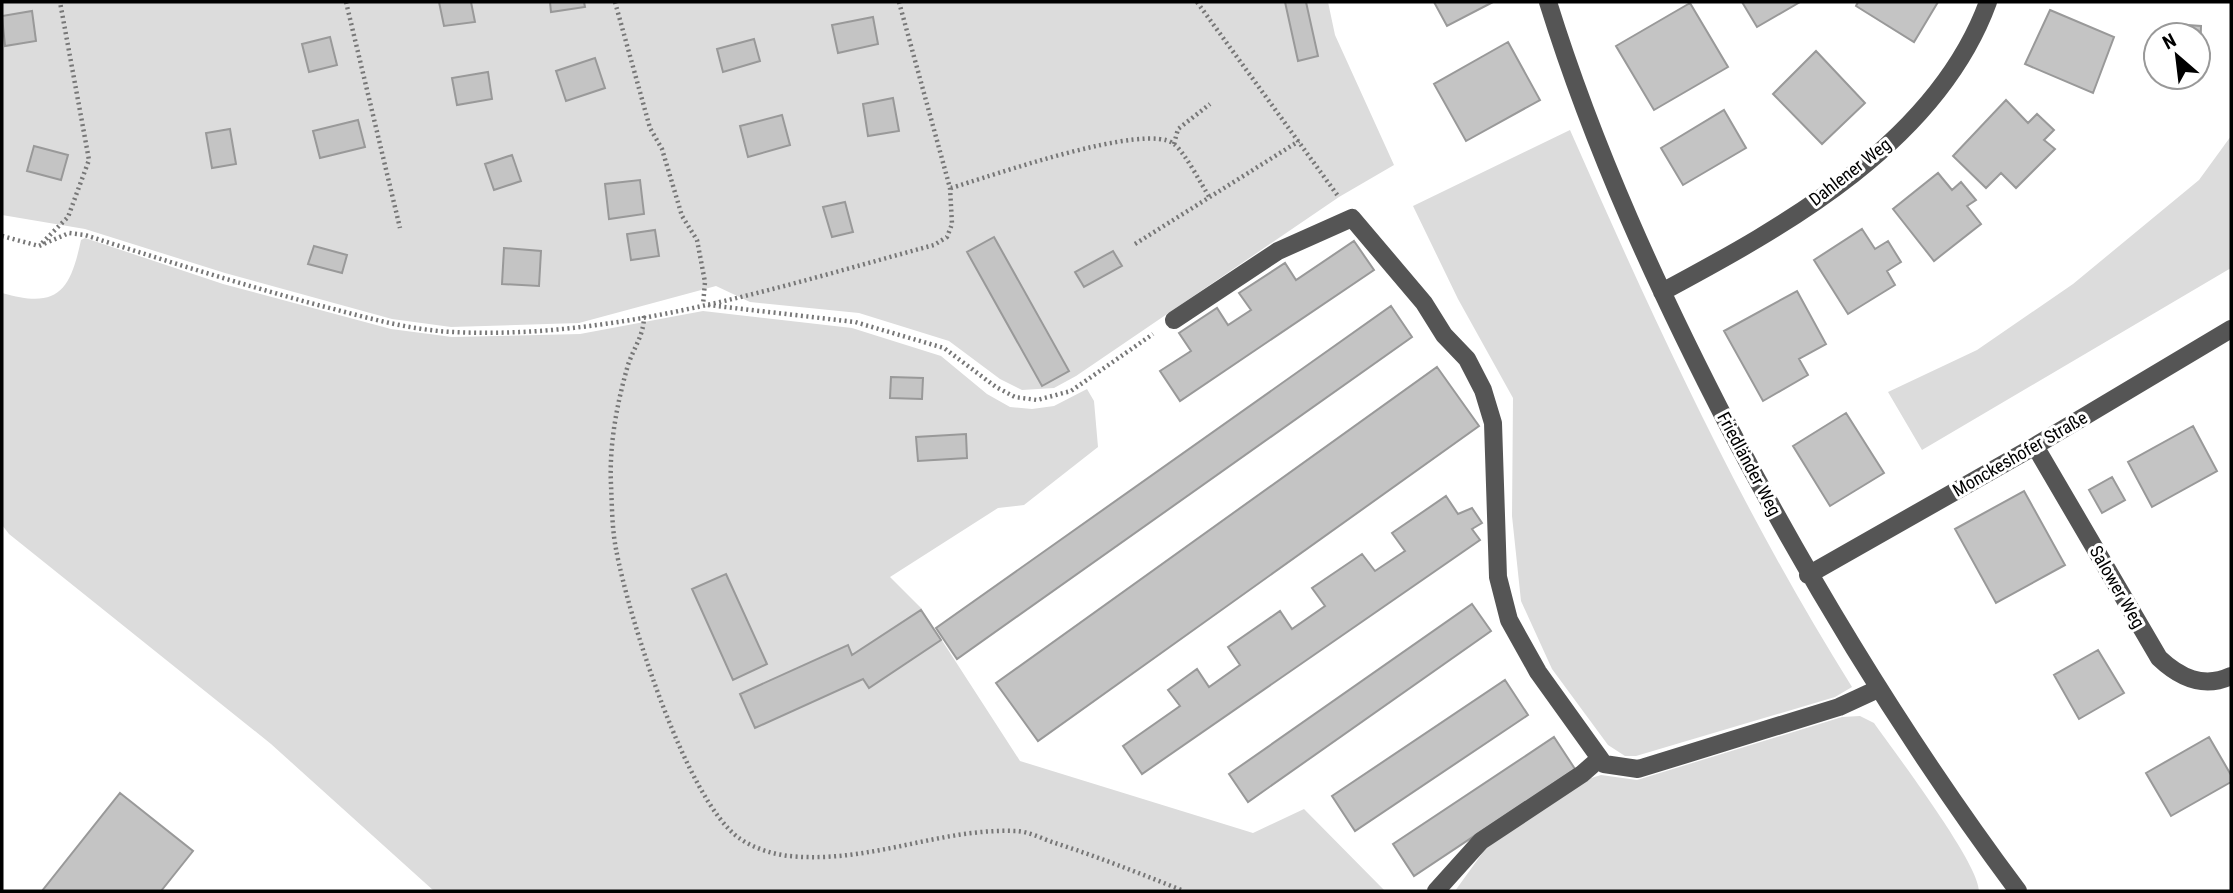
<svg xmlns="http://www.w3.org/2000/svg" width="2233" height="893" font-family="'Roboto Condensed',sans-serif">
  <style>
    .green { fill: #dcdcdc }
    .building { fill: #c4c4c4; stroke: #999; stroke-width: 2 }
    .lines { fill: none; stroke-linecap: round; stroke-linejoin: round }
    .path { stroke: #777; stroke-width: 4.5; stroke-dasharray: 2 3.5; stroke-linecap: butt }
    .minor { stroke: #555; stroke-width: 18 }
    .labels { text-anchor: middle; stroke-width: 6; stroke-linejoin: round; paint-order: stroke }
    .street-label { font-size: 18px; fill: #000; stroke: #fff }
  </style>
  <rect width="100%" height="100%" fill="#fff"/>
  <path class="green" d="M2,2H1328L1335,35L1394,165L1339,197L1076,376L1054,388L1022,390L1000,379L949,341L859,313L750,302L716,286L579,323L451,327L392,319L225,273L85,229L2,215Z
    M1570,130C1654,321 1741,510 1852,687L1835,697L1636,756H1625L1608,745L1552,669L1521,601L1512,516L1513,398L1458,299L1413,206Z
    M2231,136V268L1922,450L1888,392L1977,350L2073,284L2199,180Z
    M85,238L223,284L391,329L452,337L580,334L703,311L852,328L941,356L987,394L1010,407L1032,409L1054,406L1087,389L1094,401L1098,447L1024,505L998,508L890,577L921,608L1020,761L1253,833L1304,809L1385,891H434L271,744L9,534L2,525V293C57,309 70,292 81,240Z
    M1860,716L1874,723C1895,753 1979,863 1979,891H1455L1486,848L1588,779L1601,775L1637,780L1842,717Z"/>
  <path class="building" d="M439,2H471L475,22L444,26Z
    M550,2H584L585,7L551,12Z
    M1285,2H1306L1318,56L1298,61Z
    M1434,2H1493L1447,26Z
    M1742,2H1800L1757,27Z
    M1858,2H1938L1914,42L1856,6Z
    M1690,3L1728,67L1654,110L1616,46Z
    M2050,10L2114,37L2093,93L2025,64Z
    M32,11L36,41L5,46L2,16Z
    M873,17L878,44L838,53L832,25Z
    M2173,24L2201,26L2200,59L2198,35H2172Z
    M330,37L337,65L309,72L302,44Z
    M754,39L760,61L723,72L717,49Z
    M1508,42L1540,100L1466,141L1434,84Z
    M1816,51L1865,103L1822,144L1773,94Z
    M595,58L605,88L566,101L556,71Z
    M488,72L492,99L457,105L452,78Z
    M893,98L899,131L868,136L863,104Z
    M2006,100L2028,123L2037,114L2054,130L2044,140L2055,149L2016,188L2001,173L1986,188L1953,156Z
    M1724,110L1746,148L1683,185L1661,148Z
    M782,115L790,145L748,157L740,126Z
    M358,120L365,147L320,158L313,131Z
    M230,129L236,164L212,168L206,133Z
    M34,146L68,155L61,180L27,171Z
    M512,155L521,181L494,190L485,164Z
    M1938,173L1952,190L1961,182L1976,200L1967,206L1981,224L1934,261L1893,209Z
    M640,180L644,214L609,219L605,184Z
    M845,202L853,232L832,237L823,207Z
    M1862,229L1875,249L1888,241L1901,262L1887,271L1895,285L1848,314L1814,260Z
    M655,230L659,256L631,260L627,234Z
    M994,237L1069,371L1042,386L967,252Z
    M1354,241L1374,270L1180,401L1160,371L1191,351L1179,333L1217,308L1228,325L1251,310L1239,293L1285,263L1296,280Z
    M314,246L347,255L342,273L308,264Z
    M504,248L541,251L539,286L502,284Z
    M1113,251L1122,266L1084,287L1075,272Z
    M1797,291L1826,344L1799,359L1808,375L1763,401L1724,331Z
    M1391,306L1412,337L957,659L936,628Z
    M1437,367L1479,426L1038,741L996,683Z
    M891,377L923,378L922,399L890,398Z
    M1846,413L1884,473L1830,506L1793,446Z
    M2193,426L2217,471L2152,507L2128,462Z
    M966,434L967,458L918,461L916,437Z
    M2112,477L2125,500L2102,513L2089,490Z
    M2024,491L2065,565L1996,603L1955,529Z
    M1446,496L1458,514L1472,508L1482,523L1472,529L1480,540L1142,774L1123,746L1180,706L1168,690L1197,669L1209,687L1240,665L1228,647L1280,611L1292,629L1325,606L1312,588L1362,554L1375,571L1405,551L1392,533Z
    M726,574L767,664L733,680L692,589Z
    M1472,604L1491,631L1248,802L1229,774Z
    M921,610L941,640L869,688L863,679L755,728L740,694L848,645L852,655Z
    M2098,650L2124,693L2079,719L2054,675Z
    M1505,680L1528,715L1355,831L1332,796Z
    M1554,737L1575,769L1414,876L1393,844Z
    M2209,737L2231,775V782L2171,816L2146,773Z
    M120,793L193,851L161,891H42Z"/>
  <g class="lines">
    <path class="path" d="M346,2L400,228
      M615,2L650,128L662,149L682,216L697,240L705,282L703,305
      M1197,2L1338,196
      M1174,144L1178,129L1210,104
      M951,188C988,177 1147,121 1174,144C1186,154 1201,184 1210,198
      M2,236L39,246L69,233L85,235C163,260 240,284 318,305C362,316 407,330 453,332C617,340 778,287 934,245L947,237L952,224L950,188L899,2
      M42,243L68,217L89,160L60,2
      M1135,244L1299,141
      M708,305L855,322L944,348L996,387L1015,397L1037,400L1071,391L1153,334
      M644,316C644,335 634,347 628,365C617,403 609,445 611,485C612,506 612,529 616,549C628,615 686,800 739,838C753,848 772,854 789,856C870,864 939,828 1015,831C1028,831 1043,839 1055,843C1099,857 1141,874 1184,891"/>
    <path class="minor" d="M1548,2C1594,150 1659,292 1730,429C1815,591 1909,745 2018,891
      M1662,292C1787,225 1937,142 1988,2
      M1174,320L1278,251L1352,218L1424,303L1444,335L1467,359L1483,390L1493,423L1498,577L1509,620L1538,672L1604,764L1638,769L1839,707L1878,689
      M2035,446L2159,658C2179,677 2203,689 2231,676
      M1808,575L2035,446L2231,329
      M1436,891L1481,841L1582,774L1598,760"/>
  </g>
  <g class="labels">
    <g class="street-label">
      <text transform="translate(1850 172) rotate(-38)" y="6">Dahlener Weg</text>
      <text transform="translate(2020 454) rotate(-30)" y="6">Monckeshofer Straße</text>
      <text transform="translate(1749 464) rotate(62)" y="6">Friedländer Weg</text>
      <text transform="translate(2117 587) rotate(60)" y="6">Salower Weg</text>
    </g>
  </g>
  <rect width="2233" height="893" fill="none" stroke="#000000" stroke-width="7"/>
  <g transform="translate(2177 56) rotate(332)"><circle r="33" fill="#ffffff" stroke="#999999" stroke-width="2"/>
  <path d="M0-5L12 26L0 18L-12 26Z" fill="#000000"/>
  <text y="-10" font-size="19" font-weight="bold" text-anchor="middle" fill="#000000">N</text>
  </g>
</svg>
